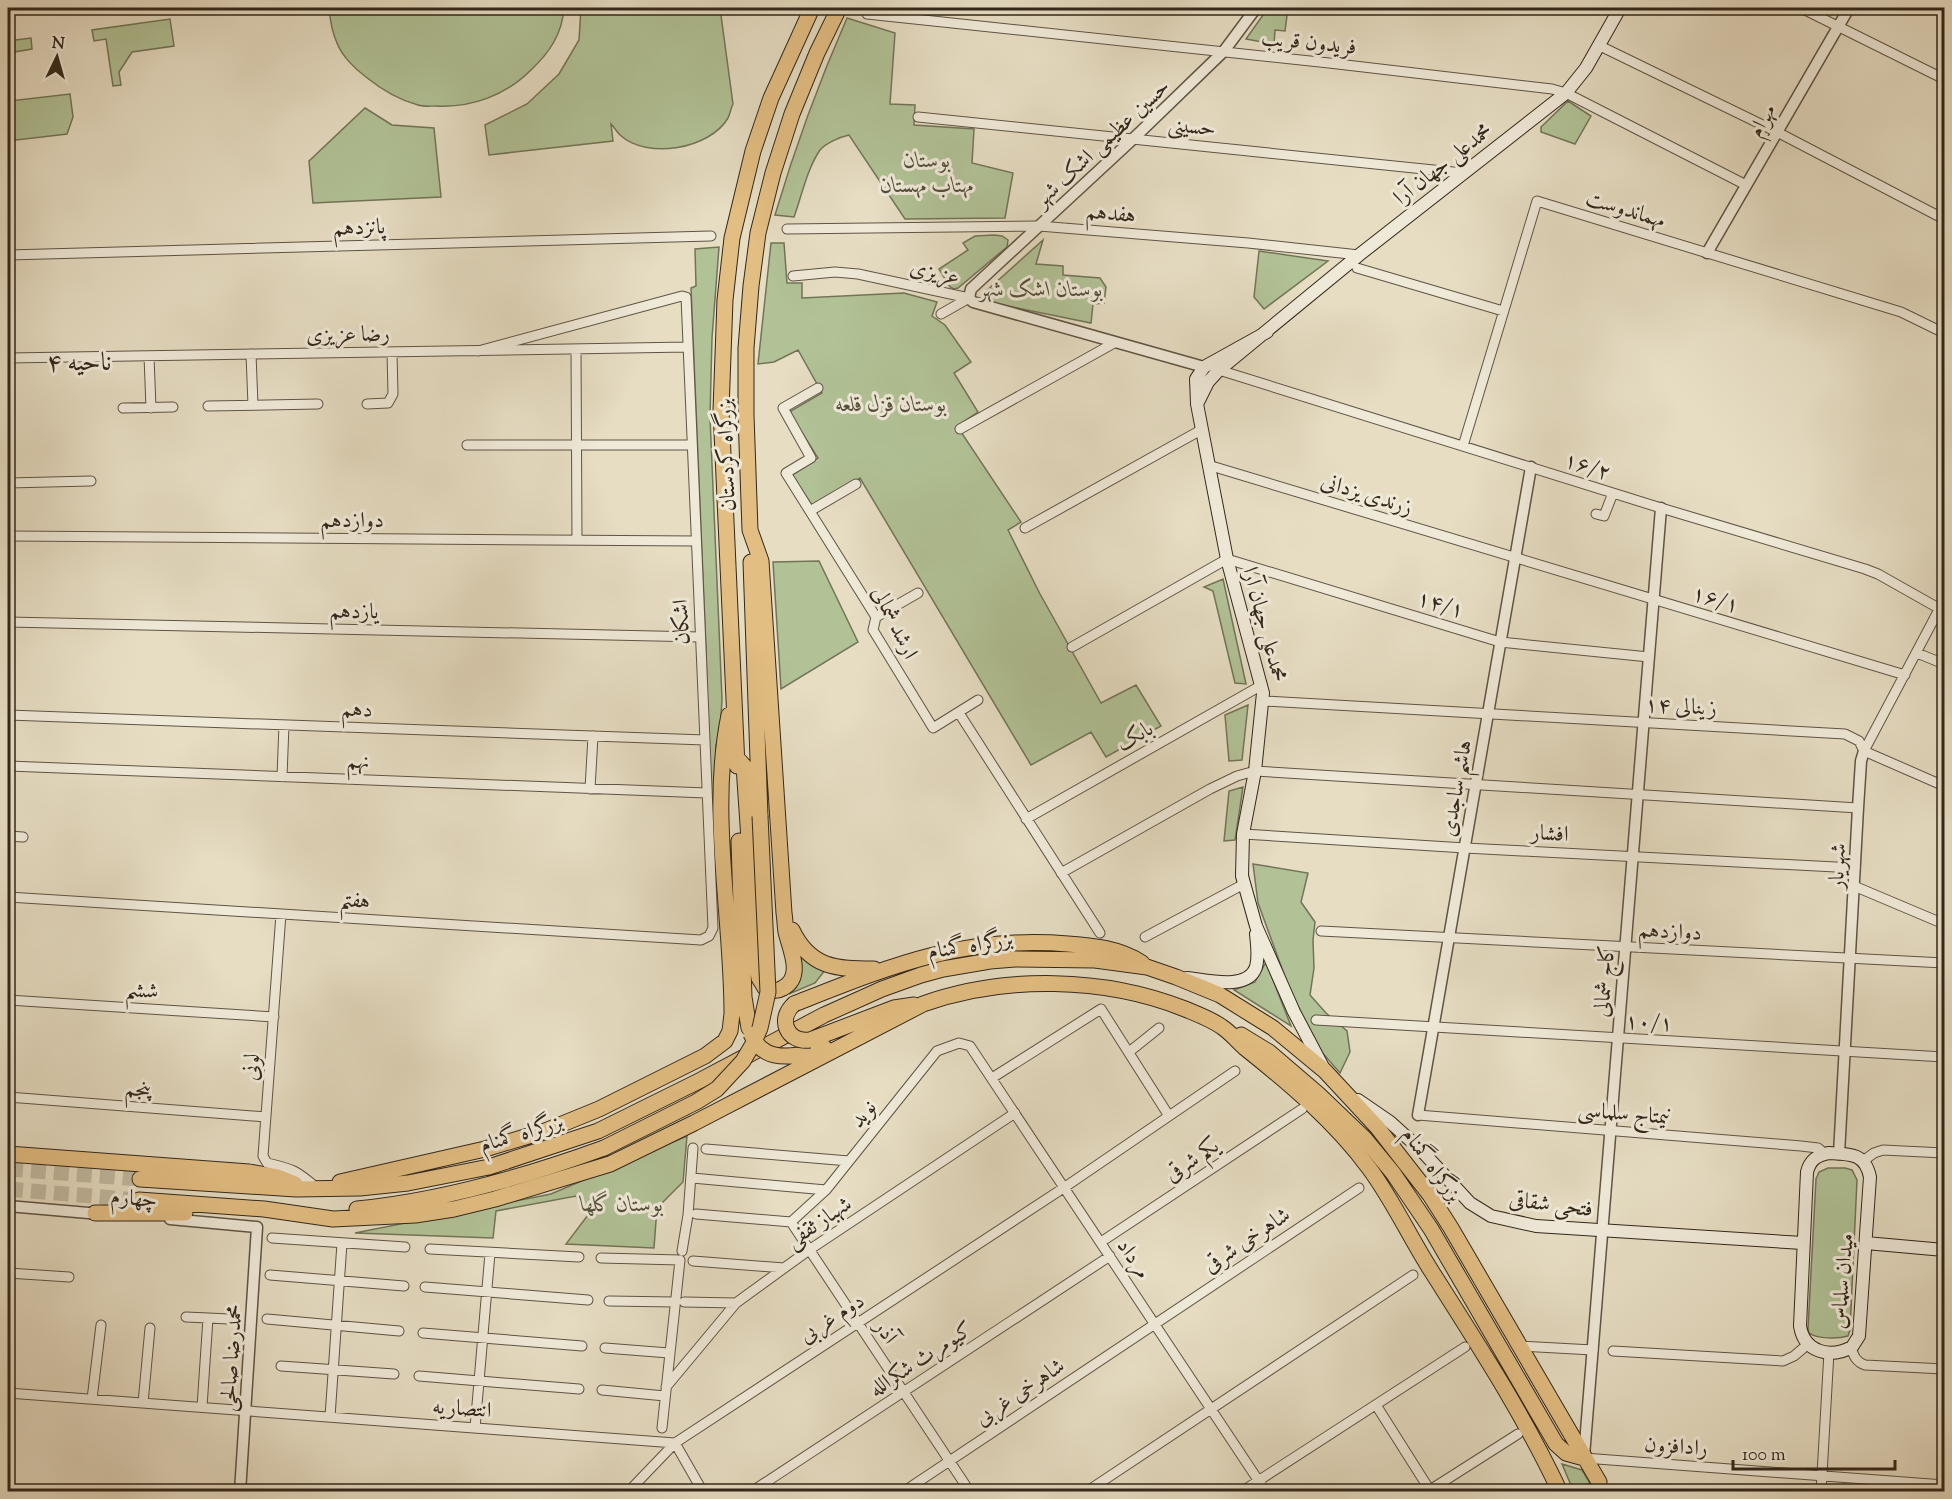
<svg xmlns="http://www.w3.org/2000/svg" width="1952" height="1499" font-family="'Sorts Mill Goudy',Amiri,serif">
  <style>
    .green { fill: #b1c296; stroke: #727458; stroke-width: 1.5 }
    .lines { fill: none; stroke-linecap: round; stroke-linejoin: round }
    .trunk-tunnel { stroke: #c2b9a1; stroke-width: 15; stroke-dasharray: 15 8; stroke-linecap: butt }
    .minor-casing { stroke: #5f5444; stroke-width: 11 }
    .tertiary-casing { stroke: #5f5444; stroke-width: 13 }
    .secondary-casing { stroke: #32271a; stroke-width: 14 }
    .trunk-casing { stroke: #32271a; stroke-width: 17 }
    .minor { stroke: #efe9d8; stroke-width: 9 }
    .tertiary { stroke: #efe9d8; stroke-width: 10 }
    .secondary { stroke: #efe9d8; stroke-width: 12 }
    .trunk { stroke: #e3be82; stroke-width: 15 }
    .trunk-bridge-casing { stroke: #32271a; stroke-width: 17; stroke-linecap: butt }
    .trunk-bridge { stroke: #e3be82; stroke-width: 15 }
    .labels { text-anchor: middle; stroke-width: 6; stroke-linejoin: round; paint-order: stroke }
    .street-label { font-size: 22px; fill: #32271a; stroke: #efe9d8 }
    .park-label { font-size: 22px; font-style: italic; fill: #524e39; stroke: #efe9d8 }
    .quarter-label { font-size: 26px; fill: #32271a; stroke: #efe9d8 }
  </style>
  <rect width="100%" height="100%" fill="#e6ddc3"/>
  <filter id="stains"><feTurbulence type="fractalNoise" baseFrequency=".00333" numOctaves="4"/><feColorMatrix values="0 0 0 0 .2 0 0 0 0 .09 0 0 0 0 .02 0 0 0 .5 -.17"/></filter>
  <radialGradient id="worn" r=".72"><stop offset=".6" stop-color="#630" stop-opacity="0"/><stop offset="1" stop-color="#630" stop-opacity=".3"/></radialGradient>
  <path class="green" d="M329,8H564C562,34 550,52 531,70C506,95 472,108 436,106C430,106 424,107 418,105C399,100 382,90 366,77C355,69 342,56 337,43C332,32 330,19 329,8Z
    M581,8H720L733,104C731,108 730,114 728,118C710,149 647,160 620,135C617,132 614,127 611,124L613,141L489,155L485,125L527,104L559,74L579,40Z
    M1268,8H1288L1285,31L1275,30L1274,44L1246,39Z
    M847,18L895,33L890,104L915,105L914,125L974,129L972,163L1013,173L1005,218L905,219L849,135C840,137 826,143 820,150C807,169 802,195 794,217L775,215C795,147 819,82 847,18Z
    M170,19L174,46L132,52L119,72L121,85L113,86L106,39L94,41L92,30Z
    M31,38L32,49L8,53V41Z
    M8,90L10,101L70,94L73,117L67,134L8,141Z
    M1568,101L1591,116L1575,144L1541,132V127Z
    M365,108L392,125L434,128L441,197L313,203L309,161Z
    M994,235L1002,236L1008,240L1007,247L958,288L954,289L950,287L939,269L968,250L963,243L975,236Z
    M1043,240L1036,264L1063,266V275L1100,278L1106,287L1104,303L1093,304L1091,323L993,303L985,292Z
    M771,243H784L787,283H802V298L904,293L937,302L932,316L945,325L971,362L954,373L978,412L957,426L1021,522L1008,530L1040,594L1101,703L1136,685L1161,726L1106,757L1091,732L1031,765L860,478L813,507L792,475L818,458L789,412L822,393L798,350L774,362L758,364Z
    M719,247L712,338L710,417L722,699L720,735L716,745L715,792L710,797L706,649L691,288L696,286L695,249Z
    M1259,251L1328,261L1264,309L1254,297Z
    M819,561L858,642L781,689L773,562Z
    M1223,579L1246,684L1235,683L1213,591L1204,587Z
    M1248,705L1242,760L1229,761L1225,715Z
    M1243,787L1235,840L1224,841L1229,791Z
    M1253,864L1308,873L1301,902L1315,922L1313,940L1314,968L1310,995L1326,1013L1347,1031L1350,1052L1340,1073L1319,1049L1307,1026L1288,985L1258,903Z
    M795,948L826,969L815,983L789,994C806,982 798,965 795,948Z
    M1266,962L1291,1026L1234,990L1255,982Z
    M687,1136L683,1182L657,1208L654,1248L566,1244L588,1215L576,1196L496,1211L493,1238L355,1233L551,1194Z
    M1828,1168H1845L1852,1170L1857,1180L1850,1330L1848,1336C1838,1339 1817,1339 1809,1333L1808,1329L1816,1179L1819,1172Z
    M1562,1464L1582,1470L1590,1483L1573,1490Z"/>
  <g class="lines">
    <path class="trunk-tunnel" d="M8,1169L140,1179
      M8,1189L139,1200"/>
    <defs>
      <path id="minor" d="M1801,8L1944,79
        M867,14L1329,63L1552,89L1566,93L1746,185
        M1598,45L1777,132L1944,219
        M918,117L1463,173
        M787,229L1039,226L1248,243L1359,255
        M8,255L711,236
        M1357,268L1503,311
        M793,276L835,272L858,274L969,298
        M941,314L969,298
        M576,349L577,540
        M251,354L253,405
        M149,356L151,408
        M8,358L688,347
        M1219,370L1661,508L1865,569L1878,574L1940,609
        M818,388L783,408L811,458L786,473L876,617L873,630L933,728L978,700
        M367,404L388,403L393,394L392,352
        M208,406L318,404
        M123,408L173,407
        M960,429L1114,343
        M467,445H692
        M1463,446L1537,201L1901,312L1944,333
        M1208,465L1905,675
        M8,483L91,481
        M810,511L856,484
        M1596,514L1604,516L1613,493
        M1025,528L1201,430
        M8,536L696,541
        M876,617L918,593
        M8,622L700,637
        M1072,647L1227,559L1500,642L1649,657
        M1917,653L1944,664
        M1264,701L1845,734L1859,741L1864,751
        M959,713L1100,933
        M8,715L705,740
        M1864,751L1944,600
        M1864,751L1944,786
        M8,766L707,793
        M282,777L284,725
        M590,789L593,736
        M1026,819L1262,685
        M1243,834L1465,848L1855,868
        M8,836L23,837
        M1061,873L1210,789L1237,776L1255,771L1858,808
        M1854,886L1944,924
        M8,897L701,940L709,936L713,928L686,297L682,296L478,351
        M281,914L263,1156L267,1163C294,1169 297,1171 318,1189
        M1321,931L1944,963
        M1145,937L1244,884
        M8,1000L274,1017
        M1316,1020L1944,1057
        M1129,1052L1159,1028
        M992,1078L1101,1009L1169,1116
        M8,1097L266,1117
        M1418,1115L1801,1146L1818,1148L1825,1154
        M706,1149L849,1161
        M1863,1161L1874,1153L1883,1150L1944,1153
        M692,1178L826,1190
        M696,1214L791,1222
        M791,1222L826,1190L937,1051L959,1043L970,1046L1266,1492
        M791,1222L970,1492
        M272,1238L405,1247
        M1101,1242L1302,1109
        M430,1249L579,1257
        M682,1251L688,1215L693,1148
        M601,1258L680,1260L662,1428
        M693,1261L784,1268
        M8,1273L69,1277
        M270,1275L404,1286
        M425,1287L588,1300
        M609,1301L675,1302
        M684,1302L736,1303
        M186,1317L208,1318L202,1407
        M208,1318L229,1319
        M267,1319L399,1331
        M423,1333L582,1346
        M1519,1346L1593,1350
        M605,1348L669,1353
        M1851,1348C1854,1356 1856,1362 1865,1365L1944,1369
        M1613,1351L1783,1361L1794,1356L1807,1345
        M281,1366L394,1374
        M419,1376L579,1389
        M666,1387L736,1303L809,1250L1015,1113
        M602,1390L665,1396
        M8,1393L675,1443
        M92,1399L101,1325
        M143,1403L150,1328
        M1376,1405L1431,1492
        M330,1417L342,1243
        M475,1428L490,1253
        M675,1443L703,1492
        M1584,1458L1944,1485
        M1430,1490L1518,1434
        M628,1492L675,1443L1065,1187L1235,1071
        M751,1492L1110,1256
        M903,1492L1359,1188
        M1086,1492L1413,1275
        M1241,1492L1465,1347
        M1821,1492L1829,1352"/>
      <path id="tertiary" d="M1707,253L1849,8
        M1204,367L973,302L969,298L971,289L1134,138L1224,51L1256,8
        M1418,1115L1531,467
        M1839,1154L1858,808L1861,761L1864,751
        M8,1206L100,1214
        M170,1219L257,1227L240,1492
        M1584,1456L1661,508"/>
      <path id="secondary" d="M1267,332L1204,367L1196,379L1197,404L1208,382L1219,370L1359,255L1566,93L1586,68L1620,8
        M1197,404L1227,559L1263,693L1255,771L1243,834L1242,876L1256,926L1294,1012L1323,1067
        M1187,978C1207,980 1248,991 1256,967C1259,956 1257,944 1256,934
        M1358,1100L1390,1122L1421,1150L1470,1203L1491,1216L1536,1226L1803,1243
        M1829,1153C1850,1154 1865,1153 1870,1177L1859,1336L1852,1347C1830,1359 1804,1352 1800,1326L1807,1172C1810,1160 1817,1155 1829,1153Z
        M1866,1243L1944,1250"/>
      <path id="trunk" d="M751,562L760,816
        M737,758L744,766L758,972L759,978L765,988C771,991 776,992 783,988C804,977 790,949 786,932C785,926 785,919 784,913L761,561L750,530L746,415V348L751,286L758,233L773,173L792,114L817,53L839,8
        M737,766L721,410L725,300L732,238L753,151L771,98L812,8
        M739,841L744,997L749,1028
        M792,930C810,968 836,969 874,969
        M794,1004C888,967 963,935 1068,944C1094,946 1119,948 1142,963
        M1241,1035L1269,1052L1318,1094L1365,1139L1393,1173L1431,1229L1556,1444L1566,1453L1584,1458
        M810,1040L894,1008L914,1005
        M789,1056L810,1054L824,1047
        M8,1154L249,1172L277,1177L295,1184
        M140,1179L296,1189L360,1188L408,1183L489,1167L598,1131L701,1080L824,1015L882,989L921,975L943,969L990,961L1015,959L1095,960L1147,967L1176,977L1220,995L1273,1028L1325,1071L1377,1127L1430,1195L1451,1228L1599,1482
        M340,1182L485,1149L545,1131L599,1109L705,1056L725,1041L730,1031L732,1014C732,915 709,813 729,715
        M139,1200L264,1209L333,1219L415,1215L454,1209L495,1199L610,1164L694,1123L923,1004C1004,975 1105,977 1185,1009C1197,1014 1211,1019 1222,1027C1230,1032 1237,1041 1245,1048C1289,1083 1335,1122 1369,1168C1393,1200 1410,1238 1432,1272C1477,1343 1524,1415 1560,1492
        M357,1209C441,1201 524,1177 604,1148
        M95,1213H185"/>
    </defs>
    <use href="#minor" class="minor-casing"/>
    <use href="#tertiary" class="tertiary-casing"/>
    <use href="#secondary" class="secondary-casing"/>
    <use href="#trunk" class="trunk-casing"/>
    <use href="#minor" class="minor"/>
    <use href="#tertiary" class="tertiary"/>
    <use href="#secondary" class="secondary"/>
    <use href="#trunk" class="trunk"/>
    <defs>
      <path id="trunk-bridge" d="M794,1004C777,1019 787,1043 810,1040
        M751,1034C758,1051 771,1057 789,1056
        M604,1148L696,1102L717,1089L743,1061L753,1044L760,1028L768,992L760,816"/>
    </defs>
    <use href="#trunk-bridge" class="trunk-bridge-casing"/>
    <use href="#trunk-bridge" class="trunk-bridge"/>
  </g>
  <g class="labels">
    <g class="street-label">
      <text transform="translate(1309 41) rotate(6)" y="8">فریدون قریب</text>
      <text transform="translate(1761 120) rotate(-60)" y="8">مهرام</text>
      <text transform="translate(1192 125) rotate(6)" y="8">حسینی</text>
      <text transform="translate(1101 142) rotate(-43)" y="8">حسین عظیمی اشک شهر</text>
      <text transform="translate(1442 163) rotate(-38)" y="8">محمدعلی جهان آرا</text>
      <text transform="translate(1626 208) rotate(17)" y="8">مهماندوست</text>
      <text transform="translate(1111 212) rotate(5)" y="8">هفدهم</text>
      <text transform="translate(359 226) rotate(-2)" y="8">پانزدهم</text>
      <text transform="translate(935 271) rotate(13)" y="8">عزیزی</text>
      <text transform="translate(348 333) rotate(-1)" y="8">رضا عزیزی</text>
      <text transform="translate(725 455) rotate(-92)" y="8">بزرگراه کردستان</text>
      <text transform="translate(1588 465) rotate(18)" y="8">۱۶/۲</text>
      <text transform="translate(1367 493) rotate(17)" y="8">زرندی یزدانی</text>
      <text x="352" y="527">دوازدهم</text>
      <text transform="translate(1716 598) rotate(17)" y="8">۱۶/۱</text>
      <text transform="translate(1441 603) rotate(17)" y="8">۱۴/۱</text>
      <text transform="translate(354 610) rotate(1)" y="8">یازدهم</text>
      <text transform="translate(680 622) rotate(-92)" y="8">اشکان</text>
      <text transform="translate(896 622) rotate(64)" y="8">ارشد شمالی</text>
      <text transform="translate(1266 624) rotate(75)" y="8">محمدعلی جهان آرا</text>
      <text transform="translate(1681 705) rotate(3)" y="8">زینالی ۱۴</text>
      <text transform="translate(357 708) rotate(2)" y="8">دهم</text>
      <text transform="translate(1134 735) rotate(-30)" y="8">بابک</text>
      <text transform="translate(358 760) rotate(2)" y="8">نهم</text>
      <text transform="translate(1455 788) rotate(-80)" y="8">هاشم ساجدی</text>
      <text transform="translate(1550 832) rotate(3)" y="8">افشار</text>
      <text transform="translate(1836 866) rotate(-87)" y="8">شهریار</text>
      <text transform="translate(355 899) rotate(4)" y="8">هفتم</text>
      <text transform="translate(1670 930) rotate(3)" y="8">دوازدهم</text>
      <text transform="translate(970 944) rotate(-9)" y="8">بزرگراه گمنام</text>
      <text transform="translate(1603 981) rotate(-85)" y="8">کاج شمالی</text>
      <text transform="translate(142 989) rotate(4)" y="8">ششم</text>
      <text transform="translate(1649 1021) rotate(3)" y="8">۱۰/۱</text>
      <text transform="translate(250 1067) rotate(-86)" y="8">لونی</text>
      <text transform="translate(138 1088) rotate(4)" y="8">پنجم</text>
      <text transform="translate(1624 1112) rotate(5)" y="8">نیمتاج سلماسی</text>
      <text transform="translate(862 1113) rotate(-51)" y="8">نوید</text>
      <text transform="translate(521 1132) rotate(-17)" y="8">بزرگراه گمنام</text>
      <text transform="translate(1191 1159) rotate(-34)" y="8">یکم شرقی</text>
      <text transform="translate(1433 1164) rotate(54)" y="8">بزرگراه گمنام</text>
      <text transform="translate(134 1197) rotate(5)" y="8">چهارم</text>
      <text transform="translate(1551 1203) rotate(7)" y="8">فتحی شقاقی</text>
      <text transform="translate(818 1221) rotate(-34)" y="8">شهباز ثقفی</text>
      <text transform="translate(1246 1239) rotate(-34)" y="8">شاهرخی شرقی</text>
      <text transform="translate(1135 1258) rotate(56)" y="8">مرداد</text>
      <text transform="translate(1841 1281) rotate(-85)" y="8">میدان سلماس</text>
      <text transform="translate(831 1317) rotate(-33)" y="8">دوم غربی</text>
      <text transform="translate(887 1331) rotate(56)" y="8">آذر</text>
      <text transform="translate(230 1358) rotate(-86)" y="8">محمدرضا صالحی</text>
      <text transform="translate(920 1358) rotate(-33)" y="8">کیومرث شکرالله</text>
      <text transform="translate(1019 1391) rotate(-34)" y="8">شاهرخی غربی</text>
      <text transform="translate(462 1407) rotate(4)" y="8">انتصاریه</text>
      <text transform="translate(1676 1445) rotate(4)" y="8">رادافزون</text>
    </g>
    <g class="park-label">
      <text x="927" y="167">بوستان<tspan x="927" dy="25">مهتاب مهستان</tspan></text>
      <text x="1041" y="296">بوستان اشک شهر</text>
      <text x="891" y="411">بوستان قزل قلعه</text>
      <text x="622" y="1211">بوستان گلها</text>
    </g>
    <g class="quarter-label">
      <text x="79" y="370">ناحیه ۴</text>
    </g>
  </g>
  <rect width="1952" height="1499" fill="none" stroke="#e6ddc3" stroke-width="30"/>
  <rect x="9" y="9" width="1934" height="1481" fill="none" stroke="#32271a" stroke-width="3"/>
  <rect x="15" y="15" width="1922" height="1469" fill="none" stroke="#32271a" stroke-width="1.5"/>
  <g transform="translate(57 57) rotate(5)" stroke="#efe9d8" stroke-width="4.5" paint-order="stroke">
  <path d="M0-4.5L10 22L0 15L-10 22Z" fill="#32271a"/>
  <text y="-9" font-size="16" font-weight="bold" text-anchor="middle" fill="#32271a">N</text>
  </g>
  <path d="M1733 1460v9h162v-9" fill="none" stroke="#32271a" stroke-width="3"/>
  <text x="1742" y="1460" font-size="18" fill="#32271a" stroke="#efe9d8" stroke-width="4.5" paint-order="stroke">100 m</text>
  <rect width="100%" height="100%" filter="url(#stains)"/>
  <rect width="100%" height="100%" fill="url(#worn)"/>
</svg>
